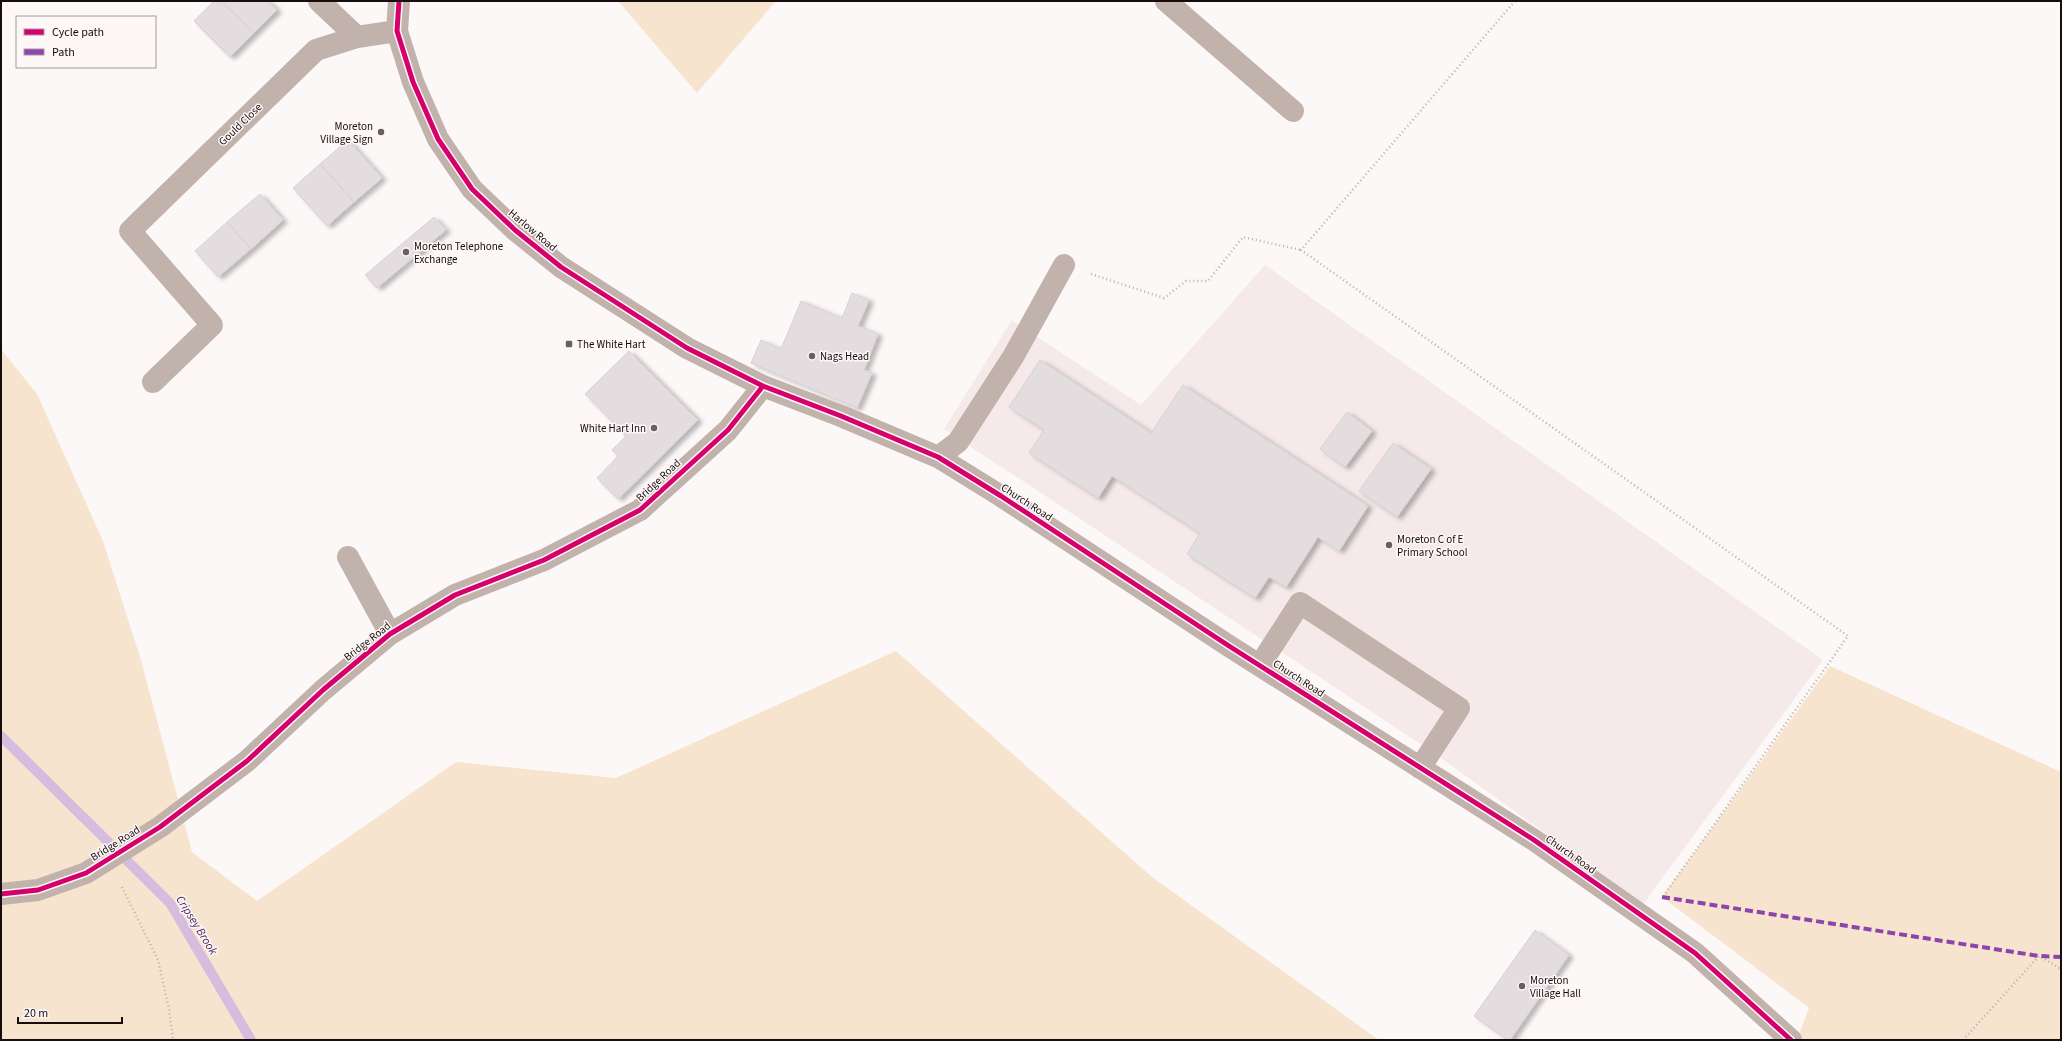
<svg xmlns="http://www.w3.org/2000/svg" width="2062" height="1041" font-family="'Source Sans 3',sans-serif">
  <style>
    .built { fill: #f5e9e9 }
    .green { fill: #f6e4cf }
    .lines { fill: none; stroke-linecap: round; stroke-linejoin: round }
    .stream { stroke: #d6bde0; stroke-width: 10 }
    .building { fill: #e4dde0; stroke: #d8d0d3; filter: url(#shadow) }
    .path { stroke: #bab1ad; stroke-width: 2.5; stroke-dasharray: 1 3; stroke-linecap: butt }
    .minor { stroke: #c2b2ac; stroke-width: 22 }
    .quiet { stroke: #8e44ad; stroke-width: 4; stroke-dasharray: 8 4; stroke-linecap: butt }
    .cycleway-casing { stroke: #fef7f7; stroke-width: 8 }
    .cycleway { stroke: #d6006c; stroke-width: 5 }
    .poi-dot { fill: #685f60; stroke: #fef7f7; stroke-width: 1.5 }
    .labels { text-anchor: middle; stroke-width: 3; stroke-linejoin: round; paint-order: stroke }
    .street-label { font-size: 11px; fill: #180d0e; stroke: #fef7f7 }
    .poi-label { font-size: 11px; fill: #180d0e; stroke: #fef7f7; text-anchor: start }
    .water-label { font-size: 12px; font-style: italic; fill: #471e5a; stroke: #fef7f7 }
  </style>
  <defs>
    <filter id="shadow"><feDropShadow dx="4.5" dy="2.5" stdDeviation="2" flood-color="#0004"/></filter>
  </defs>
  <rect width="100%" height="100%" fill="#fdf8f8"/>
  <path class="built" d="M1265,265L1823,660L1643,904L1434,753L944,429L1012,320L1141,405Z"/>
  <path class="green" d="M618,1H776L697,93Z
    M1,349L37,394L103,541L141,660L192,852L257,901L456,762L616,778L896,651L1152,877L1379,1040H1Z
    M1830,666L2061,772V1040H1797L1809,1008L1662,897Z"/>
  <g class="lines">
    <path class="stream" d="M1,736L170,903L251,1040"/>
  </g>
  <path class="building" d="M214,1H221L254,33L230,57L194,21Z
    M221,1H268L277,10L254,33Z
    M348,140L382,178L354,202L320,164Z
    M320,164L354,202L327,226L293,188Z
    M260,194L283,220L251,249L227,222Z
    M434,217L446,230L377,288L365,275Z
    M227,222L251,249L218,277L195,251Z
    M852,293L869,300L858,326L878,334L864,370L872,373L857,408L751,363L761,340L781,349L801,301L842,318Z
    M629,351L698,420L618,499L597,478L618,456L612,450L626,436L585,394Z
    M1040,360L1151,433L1183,385L1368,506L1339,551L1318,537L1286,587L1269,577L1255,598L1187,554L1200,533L1112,476L1098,498L1029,453L1044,430L1009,407Z
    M1347,412L1372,431L1345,467L1320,449Z
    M1393,443L1431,469L1397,517L1359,491Z
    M1535,930L1569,955L1510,1040H1508L1474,1016Z"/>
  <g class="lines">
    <path class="path" d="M1515,1L1301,250L1848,636L1664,895
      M1091,274L1164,298L1186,281H1208L1243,237L1301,250
      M122,887L158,960L169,1009L173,1040
      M1963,1040L2039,956L2061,969"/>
    <path class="minor" d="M319,1L357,37
      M399,1L397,31L413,82L438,139L472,189L515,230L561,267L687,348L763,386L841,416L938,457L1001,496L1229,646L1534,840L1695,953L1791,1040
      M1166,1L1293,111
      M153,382L212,325L130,231L316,50L357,37L397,31
      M938,457L958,442L1013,357L1064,265
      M348,557L390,634
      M1260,665L1300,603L1459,708L1420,768
      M1,894L38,890L86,873L160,827L247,761L323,690L390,634L455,595L544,560L640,510L728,430L763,386"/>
    <path class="quiet" d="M1662,897L2039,956L2061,957"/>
    <defs>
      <path id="cycleway" d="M399,1L397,31L413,82L438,139L472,189L515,230L561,267L687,348L763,386L841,416L938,457L1001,496L1229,646L1534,840L1695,953L1791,1040
        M1,894L38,890L86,873L160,827L247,761L323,690L390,634L455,595L544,560L640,510L728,430L763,386"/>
    </defs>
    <use href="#cycleway" class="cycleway-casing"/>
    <use href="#cycleway" class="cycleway"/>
  </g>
  <g class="poi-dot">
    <circle cx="381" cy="132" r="4"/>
    <circle cx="406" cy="252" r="4"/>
    <rect x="565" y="340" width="8" height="8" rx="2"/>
    <circle cx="812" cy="356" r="4"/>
    <circle cx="654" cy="428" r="4"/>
    <circle cx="1389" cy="545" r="4"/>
    <circle cx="1522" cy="986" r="4"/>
  </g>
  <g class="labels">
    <g class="street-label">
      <text transform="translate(240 124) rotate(-44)" y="4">Gould Close</text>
      <text transform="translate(533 230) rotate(40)" y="4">Harlow Road</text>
      <text transform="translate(658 480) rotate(-43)" y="4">Bridge Road</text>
      <text transform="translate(1027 502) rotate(33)" y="4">Church Road</text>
      <text transform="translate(367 641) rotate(-38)" y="4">Bridge Road</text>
      <text transform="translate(1299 678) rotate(33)" y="4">Church Road</text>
      <text transform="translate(115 843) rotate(-32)" y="4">Bridge Road</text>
      <text transform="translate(1571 854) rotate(35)" y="4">Church Road</text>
    </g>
    <g class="poi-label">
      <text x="373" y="130" text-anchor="end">Moreton<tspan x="373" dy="13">Village Sign</tspan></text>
      <text x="414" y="250">Moreton Telephone<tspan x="414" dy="13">Exchange</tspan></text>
      <text x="577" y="348">The White Hart</text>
      <text x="820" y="360">Nags Head</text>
      <text x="646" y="432" text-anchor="end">White Hart Inn</text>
      <text x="1397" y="543">Moreton C of E<tspan x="1397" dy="13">Primary School</tspan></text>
      <text x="1530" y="984">Moreton<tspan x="1530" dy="13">Village Hall</tspan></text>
    </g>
    <g class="water-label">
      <text transform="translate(197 925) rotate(58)" y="4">Cripsey Brook</text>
    </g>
  </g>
  <rect width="2062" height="1041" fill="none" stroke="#180d0e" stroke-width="4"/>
  <rect x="16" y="16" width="140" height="52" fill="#fef7f7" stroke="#a2999a"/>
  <rect x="24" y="29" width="20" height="6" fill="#d6006c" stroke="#a2999a"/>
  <text x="52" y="36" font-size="12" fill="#180d0e">Cycle path</text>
  <rect x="24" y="49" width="20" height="6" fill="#8e44ad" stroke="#a2999a"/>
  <text x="52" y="56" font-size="12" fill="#180d0e">Path</text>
  <path d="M18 1017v6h104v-6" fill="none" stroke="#180d0e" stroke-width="2"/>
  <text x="24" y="1017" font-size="12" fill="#180d0e" stroke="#fef7f7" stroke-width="3" paint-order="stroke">20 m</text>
</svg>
